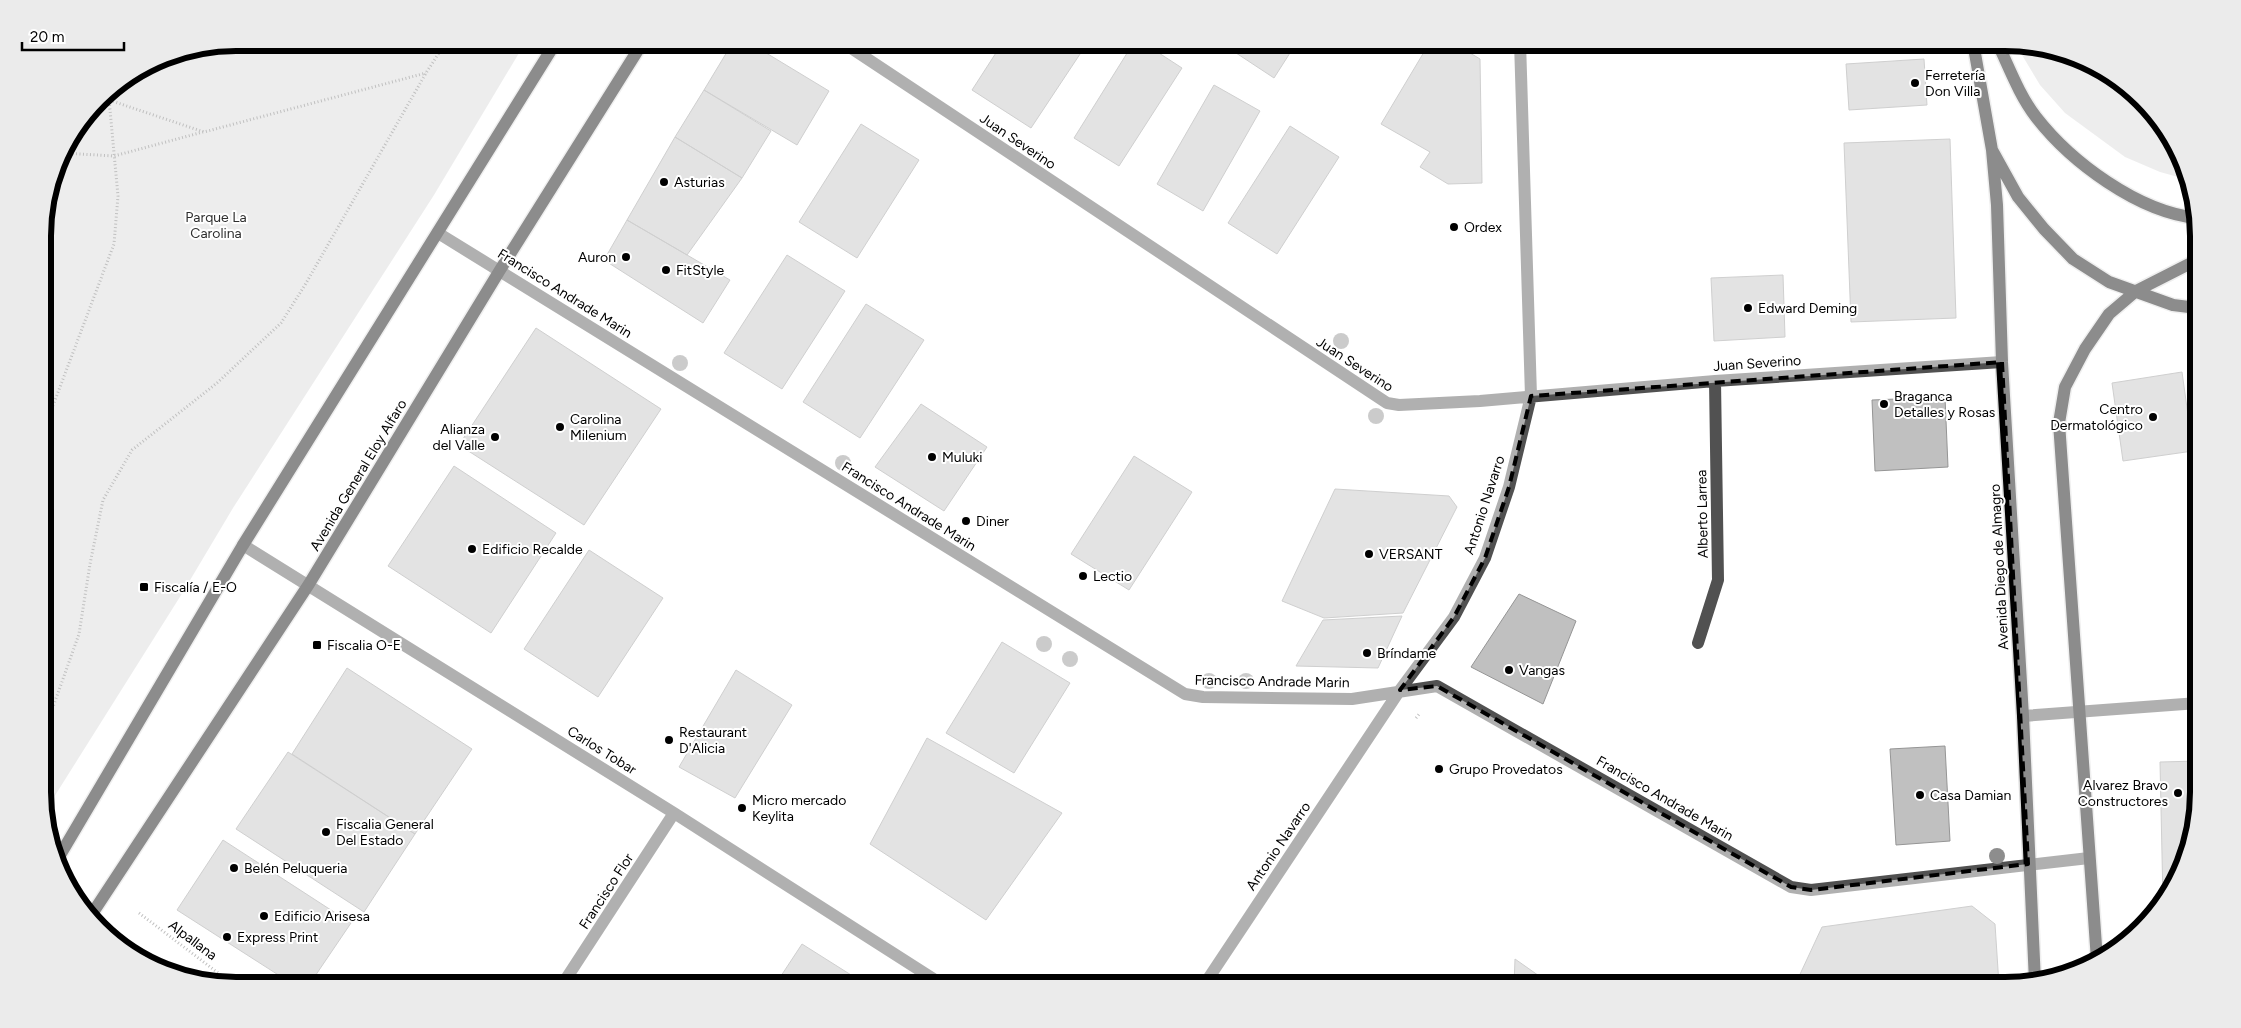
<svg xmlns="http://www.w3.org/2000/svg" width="2241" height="1028" font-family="Figtree,sans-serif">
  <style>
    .green { fill: #d8d8d8 }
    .building { fill: #c0c0c0; stroke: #959595 }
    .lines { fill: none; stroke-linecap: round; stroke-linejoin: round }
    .major-casing { stroke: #dbdbdb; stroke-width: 15 }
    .path { stroke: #737373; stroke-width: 3; stroke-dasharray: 1 2.5; stroke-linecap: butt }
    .minor { stroke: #515151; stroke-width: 12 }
    .major { stroke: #000; stroke-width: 12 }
    .tree { fill: #8d8d8d }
    .marked { fill: none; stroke: #000; stroke-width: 4; stroke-dasharray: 10 6; stroke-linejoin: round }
    .poi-dot { fill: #000; stroke: #fff; stroke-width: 2 }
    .labels { text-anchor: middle; stroke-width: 4; stroke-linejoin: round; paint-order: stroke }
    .poi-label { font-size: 14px; fill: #000; stroke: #fff; text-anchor: start }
    .street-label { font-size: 14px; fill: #000; stroke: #fff }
    .park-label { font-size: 14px; fill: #2f2f2f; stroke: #fff }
    .rim { fill: none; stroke: #000; stroke-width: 6 }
  </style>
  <rect width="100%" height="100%" fill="#fff"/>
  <path class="green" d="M236,42L525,43L434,195L233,508L183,592L44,813L43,223L63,150L108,91L162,57Z
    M2016,45C2035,49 2063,50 2080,58C2131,80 2174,126 2189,180L2160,172L2125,157L2065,113L2040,85Z"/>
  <path class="building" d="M276,42H288L290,50L279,53Z
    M733,42H748L829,91L797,145L704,90Z
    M1003,42H1088L1031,128L972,90Z
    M1134,42H1142L1182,68L1119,166L1074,138Z
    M1235,42H1297L1274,78L1230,49Z
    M1430,42H1452L1480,59L1482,183L1448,184L1420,167L1430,152L1381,124Z
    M1836,42H1858L1840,50Z
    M1924,59L1927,105L1849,110L1846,64Z
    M1214,85L1260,111L1203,211L1157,184Z
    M704,90L771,131L742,178L675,137Z
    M861,124L919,160L857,258L799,222Z
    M1290,126L1339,157L1277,254L1228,223Z
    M675,137L742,178L687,255L627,220Z
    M1950,139L1956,318L1851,322L1844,143Z
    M627,220L730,280L703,323L604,260Z
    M787,255L845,291L782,389L724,353Z
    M1783,275L1785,337L1714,341L1711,278Z
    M866,304L924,340L860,438L803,402Z
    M536,328L661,409L584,525L459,445Z
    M2182,372L2193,451L2123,461L2112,383Z
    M1945,397L1948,467L1875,471L1872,400Z
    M921,404L987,447L944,511L875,467Z
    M1134,456L1192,492L1129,590L1071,554Z
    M454,466L556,533L491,633L388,566Z
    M1335,489L1449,496L1457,507L1403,613L1324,618L1282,601Z
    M589,550L663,598L598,697L524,649Z
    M1519,594L1576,621L1543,704L1471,667Z
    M1402,616L1378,668L1296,666L1323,620Z
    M1002,642L1070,683L1014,773L946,733Z
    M347,668L472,749L415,834L292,754Z
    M736,670L792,705L735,798L679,767Z
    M927,738L1062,813L986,920L870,844Z
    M1945,746L1950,841L1896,845L1890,749Z
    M288,752L415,834L364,912L236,829Z
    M2198,761V792L2184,866L2163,901L2160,762Z
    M223,840L351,923L309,985H294L177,910Z
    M1972,906L1995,924L1999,985H1795L1822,927Z
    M802,944L867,985H775Z
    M1515,959L1552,985H1514Z"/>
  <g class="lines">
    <defs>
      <path id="major" d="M1973,42L1992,150L2018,197L2044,229L2073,259L2109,282L2173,305L2197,308
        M1997,42C2009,67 2019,95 2036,117C2071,162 2138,212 2197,218
        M1992,150L1997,205L2002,362L2023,716L2035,982
        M56,862L243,545L556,42
        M90,917L309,584L500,270L643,42
        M2097,960L2059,423L2065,387L2085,349L2109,314L2136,291L2197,260"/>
    </defs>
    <use href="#major" class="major-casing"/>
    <path class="path" d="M103,98L204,132L426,73
      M62,153L114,156L203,132
      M43,432L114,244L118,196L109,99L106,93
      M1416,718L1420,713
      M44,720L53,707L79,634L90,564L103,500L132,450L217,383L281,323L305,285L426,73L446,42
      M139,913L234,985"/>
    <path class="minor" d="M842,42L1387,403L1399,405L1480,401L1715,381L2002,362
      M438,233L1185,694L1203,697L1352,699L1437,686L1791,887L1811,890L2089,858
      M243,545L674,813L943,985
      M1698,643L1718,580L1715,381
      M2023,716L2198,703
      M562,985L674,813
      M1204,985L1400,690L1454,617L1485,558L1509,487L1531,396L1520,42"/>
    <use href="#major" class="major"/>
  </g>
  <g class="tree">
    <circle cx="1341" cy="341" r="8"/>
    <circle cx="680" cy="363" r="8"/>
    <circle cx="1376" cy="416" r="8"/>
    <circle cx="843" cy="463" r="8"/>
    <circle cx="1044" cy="644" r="8"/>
    <circle cx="1070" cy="659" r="8"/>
    <circle cx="1209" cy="681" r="8"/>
    <circle cx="1246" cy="681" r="8"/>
    <circle cx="1997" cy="856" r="8"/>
  </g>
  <path d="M0 0H2241V1028H0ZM2002,362L2028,864L1811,890L1791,887L1437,686L1400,690L1454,617L1485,558L1509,487L1531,396Z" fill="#fff" fill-opacity=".55" fill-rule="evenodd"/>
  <path class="marked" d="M2002,362L2028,864L1811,890L1791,887L1437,686L1400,690L1454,617L1485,558L1509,487L1531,396Z"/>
  <g class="poi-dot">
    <circle cx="1915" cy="83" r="5"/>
    <circle cx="664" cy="182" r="5"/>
    <circle cx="1454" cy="227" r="5"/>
    <circle cx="626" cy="257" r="5"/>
    <circle cx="666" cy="270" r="5"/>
    <circle cx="1748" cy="308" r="5"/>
    <circle cx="1884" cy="404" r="5"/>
    <circle cx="2153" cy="417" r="5"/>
    <circle cx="560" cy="427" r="5"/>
    <circle cx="495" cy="437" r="5"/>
    <circle cx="932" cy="457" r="5"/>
    <circle cx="966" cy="521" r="5"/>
    <circle cx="472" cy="549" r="5"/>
    <circle cx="1369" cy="554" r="5"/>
    <circle cx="1083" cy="576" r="5"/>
    <rect x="139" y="582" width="10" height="10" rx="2.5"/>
    <rect x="312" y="640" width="10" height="10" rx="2.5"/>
    <circle cx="1367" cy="653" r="5"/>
    <circle cx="1509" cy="670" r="5"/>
    <circle cx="669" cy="740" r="5"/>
    <circle cx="1439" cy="769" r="5"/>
    <circle cx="2178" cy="793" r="5"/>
    <circle cx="1920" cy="795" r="5"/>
    <circle cx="742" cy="808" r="5"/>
    <circle cx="326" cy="832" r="5"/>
    <circle cx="234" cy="868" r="5"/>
    <circle cx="264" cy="916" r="5"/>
    <circle cx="227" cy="937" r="5"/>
  </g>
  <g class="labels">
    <g class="poi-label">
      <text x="1925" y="80">Ferretería<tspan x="1925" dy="16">Don Villa</tspan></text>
      <text x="674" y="187">Asturias</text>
      <text x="1464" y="232">Ordex</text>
      <text x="616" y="262" text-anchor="end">Auron</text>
      <text x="676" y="275">FitStyle</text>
      <text x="1758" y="313">Edward Deming</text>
      <text x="1894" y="401">Braganca<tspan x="1894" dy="16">Detalles y Rosas</tspan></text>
      <text x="2143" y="414" text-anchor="end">Centro<tspan x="2143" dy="16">Dermatológico</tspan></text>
      <text x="570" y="424">Carolina<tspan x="570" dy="16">Milenium</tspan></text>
      <text x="485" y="434" text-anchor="end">Alianza<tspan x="485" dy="16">del Valle</tspan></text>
      <text x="942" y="462">Muluki</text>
      <text x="976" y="526">Diner</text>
      <text x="482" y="554">Edificio Recalde</text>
      <text x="1379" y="559">VERSANT</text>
      <text x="1093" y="581">Lectio</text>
      <text x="154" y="592">Fiscalía / E-O</text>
      <text x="327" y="650">Fiscalia O-E</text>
      <text x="1377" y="658">Bríndame</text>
      <text x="1519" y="675">Vangas</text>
      <text x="679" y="737">Restaurant<tspan x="679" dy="16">D'Alicia</tspan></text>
      <text x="1449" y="774">Grupo Provedatos</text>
      <text x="2168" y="790" text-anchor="end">Alvarez Bravo<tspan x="2168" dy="16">Constructores</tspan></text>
      <text x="1930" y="800">Casa Damian</text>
      <text x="752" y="805">Micro mercado<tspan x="752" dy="16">Keylita</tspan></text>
      <text x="336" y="829">Fiscalia General<tspan x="336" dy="16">Del Estado</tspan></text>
      <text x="244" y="873">Belén Peluqueria</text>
      <text x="274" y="921">Edificio Arisesa</text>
      <text x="237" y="942">Express Print</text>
    </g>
    <g class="street-label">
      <text transform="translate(1018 141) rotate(34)" y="5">Juan Severino</text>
      <text transform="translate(565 293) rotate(32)" y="5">Francisco Andrade Marin</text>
      <text transform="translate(1757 363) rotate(-4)" y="5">Juan Severino</text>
      <text transform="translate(1355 364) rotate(33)" y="5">Juan Severino</text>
      <text transform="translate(358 475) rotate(-59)" y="5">Avenida General Eloy Alfaro</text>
      <text transform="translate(1484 505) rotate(-72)" y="5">Antonio Navarro</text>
      <text transform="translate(909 506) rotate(32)" y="5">Francisco Andrade Marin</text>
      <text transform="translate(1702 514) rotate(-91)" y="5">Alberto Larrea</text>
      <text transform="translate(1999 567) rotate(-93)" y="5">Avenida Diego de Almagro</text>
      <text transform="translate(1272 681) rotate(1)" y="5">Francisco Andrade Marin</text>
      <text transform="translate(602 750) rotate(32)" y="5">Carlos Tobar</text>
      <text transform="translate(1665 798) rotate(30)" y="5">Francisco Andrade Marin</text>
      <text transform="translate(1278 846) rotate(-56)" y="5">Antonio Navarro</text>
      <text transform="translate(606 891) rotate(-57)" y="5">Francisco Flor</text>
      <text transform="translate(193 940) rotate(37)" y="5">Alpallana</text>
    </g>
    <g class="park-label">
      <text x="216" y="222">Parque La<tspan x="216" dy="16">Carolina</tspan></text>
    </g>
  </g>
  <path d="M0 0H2241V1028H0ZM236 51H2005A185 185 0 0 1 2190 236V792A185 185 0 0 1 2005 977H236A185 185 0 0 1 51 792V236A185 185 0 0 1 236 51Z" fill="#ebebeb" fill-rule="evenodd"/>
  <path class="rim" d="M236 51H2005A185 185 0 0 1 2190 236V792A185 185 0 0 1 2005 977H236A185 185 0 0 1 51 792V236A185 185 0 0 1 236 51Z"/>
  <path d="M22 42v8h102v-8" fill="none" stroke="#000000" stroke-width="2.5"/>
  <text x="30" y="42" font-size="15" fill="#000000" stroke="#ffffff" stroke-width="4" paint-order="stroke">20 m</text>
</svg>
